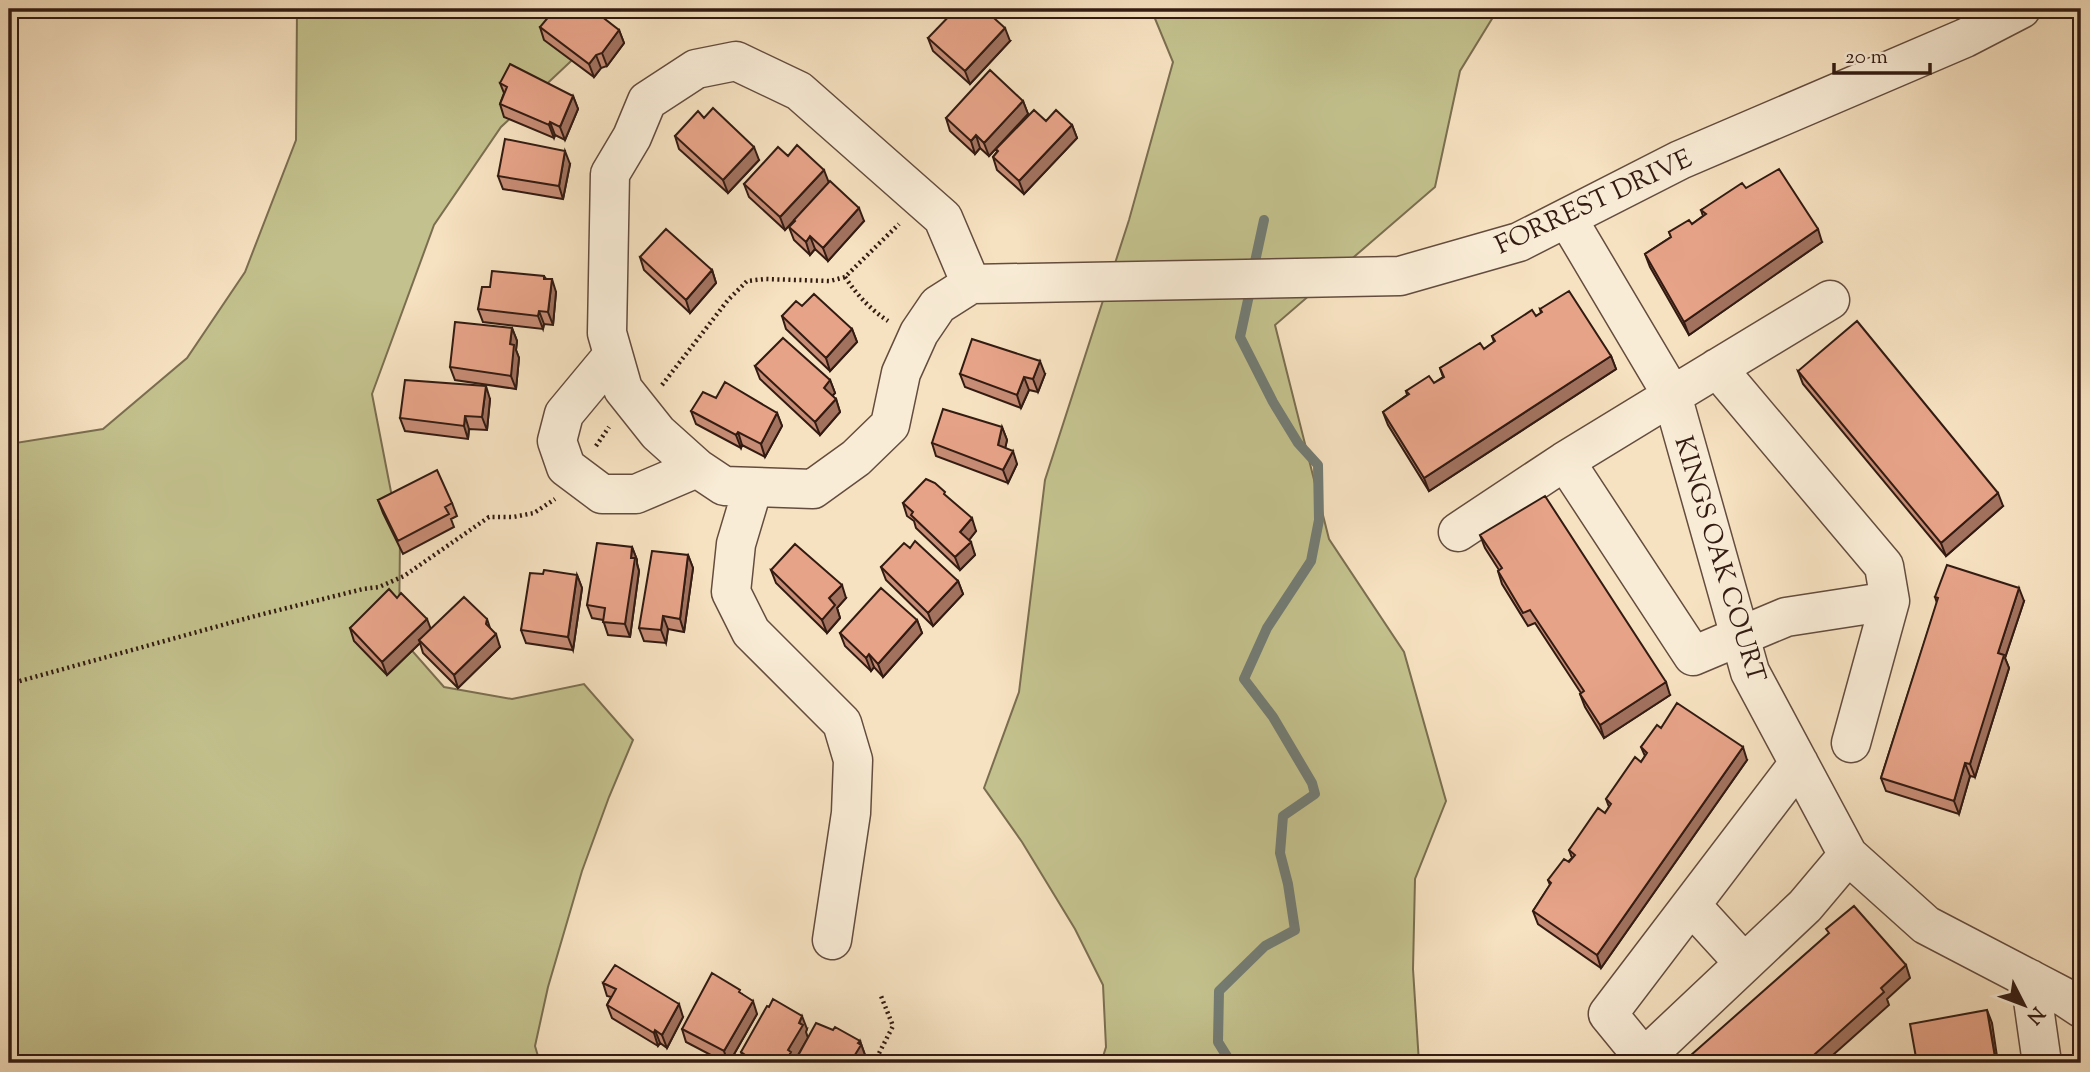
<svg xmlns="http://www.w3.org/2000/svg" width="2090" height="1072" font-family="'Sorts Mill Goudy',serif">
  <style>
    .green { fill: #c3c18d; stroke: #7b6e50; stroke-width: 2 }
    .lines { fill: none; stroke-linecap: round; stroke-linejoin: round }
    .stream { stroke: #737c74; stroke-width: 10 }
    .minor-casing { stroke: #644c3e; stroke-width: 41 }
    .path { stroke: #331b12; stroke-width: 4.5; stroke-dasharray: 2 3.5; stroke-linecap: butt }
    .minor { stroke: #f9ecd6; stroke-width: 38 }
    .wall { fill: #c78c75; stroke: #331b12; stroke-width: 2 }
    .shaded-wall { fill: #a2725f; stroke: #331b12; stroke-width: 2 }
    .building { fill: #e7a388; stroke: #331b12; stroke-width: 2 }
    .labels { text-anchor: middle; stroke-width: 5; stroke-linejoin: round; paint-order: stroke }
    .street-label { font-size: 26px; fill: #331b12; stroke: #f9ecd6 }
  </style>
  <rect width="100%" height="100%" fill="#f6e1c0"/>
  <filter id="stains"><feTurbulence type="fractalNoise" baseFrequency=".00286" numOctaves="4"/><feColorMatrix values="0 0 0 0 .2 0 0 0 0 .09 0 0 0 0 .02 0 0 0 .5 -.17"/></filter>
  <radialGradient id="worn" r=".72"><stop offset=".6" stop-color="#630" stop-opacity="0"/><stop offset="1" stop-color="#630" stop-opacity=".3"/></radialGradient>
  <path class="green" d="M297,9H592L586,47L501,127L434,225L372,394L400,538L399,636L444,687L512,699L584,684L633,740L609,797L582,871L548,987L535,1046L540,1063H9V444L103,429L187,358L245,272L296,140Z
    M1151,9H1498L1460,71L1435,187L1275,325L1329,539L1404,652L1446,801L1415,879L1413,969L1419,1063H1101L1106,1047L1103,985L1075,929L1022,842L984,788L1019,692L1045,480L1129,220L1173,62Z"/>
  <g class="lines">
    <path class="stream" d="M1253,271L1264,220
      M1231,1063L1218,1042L1219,991L1265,946L1295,930L1288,884L1280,853L1283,816L1315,794L1312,783L1273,717L1244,679L1267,628L1311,561L1319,520L1318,465L1298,443L1273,402L1240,337L1251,286"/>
    <defs>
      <path id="minor" d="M1567,218L1672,395L1750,672L1848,855L1926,925L2066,998L2081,1008
        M971,284L938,305L919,333L901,373L890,425L856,458L813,489L724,486L697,468L658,433L623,389L607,333L610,174L632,137L647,101L696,69L736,61L799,91L943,218L971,284L1400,276L1519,242L1680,160L1965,38L2021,9
        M613,355L564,414L557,441L566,467L602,494H636L697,468
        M1717,368L1884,566L1890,601L1786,617L1693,656L1565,461C1653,407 1742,353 1830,300
        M753,487L736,544L731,592L751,632L842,723L853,760L851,813L832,940
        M1458,532L1565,461
        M1851,743L1890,601
        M1799,763L1608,1014L1644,1058L1805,906L1848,855
        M1691,905L1744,963
        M2030,979L2042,1063"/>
    </defs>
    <use href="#minor" class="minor-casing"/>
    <path class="path" d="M845,277C857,295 870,309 888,321
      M662,385L728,300L747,281L765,279L830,281L845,277L899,224
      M596,446L609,427
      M9,684L255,616L363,589L379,587L404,576L489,517H513L534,513L555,499
      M874,1063L893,1026L881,996"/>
    <use href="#minor" class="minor"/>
  </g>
  <path class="wall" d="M540,27L619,30L624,43L607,66L601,68L594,77L544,40Z
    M928,38L1010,41L970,84L933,51Z
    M500,83L573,96L578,109L565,140L555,135L554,138L504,117L500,104L504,93Z
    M1023,101L1028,114L989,156L980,148L975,154L950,131L946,118Z
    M704,118L759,160L728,193L679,149L675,136Z
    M1046,121L1072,125L1077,138L1024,194L997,170L993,157L997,152L996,149Z
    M788,156L828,183L864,221L828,261L815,249L810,255L794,240L789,227L794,222V220L785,230L749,197L744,184Z
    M570,164L563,199L503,189L498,176Z
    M1746,188L1822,242L1689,335L1650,267L1645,254L1671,237L1669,232L1692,224L1703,216L1701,210Z
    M640,257L712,270L716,283L690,313L644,270Z
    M544,276L556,292L553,325L544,324L543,329L483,322L478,309L490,287Z
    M802,306L852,329L857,342L830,371L786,329L782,316Z
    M1540,309L1611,356L1616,369L1429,491L1388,425L1383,412L1407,395L1406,391L1434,383L1443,377L1440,368L1484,349L1494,342L1492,336L1536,316L1541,313Z
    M512,328L517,341L516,350L519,358L516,389L455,380L450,367Z
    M755,366L830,380L835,393L832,396L836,399L840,412L820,435L760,379Z
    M1798,371L2003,506L1946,556L1803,384Z
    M960,374H1045L1038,392L1029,390L1021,408L965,387Z
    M716,398L777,413L782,426L765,457L742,445L741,448L696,424L691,411Z
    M490,399L487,430L469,429L468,439L405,431L400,418Z
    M1002,427L1007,440L1005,448L1017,464L1008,483L936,456L932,443Z
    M946,496L976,531L969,540L975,555L960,570L916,528L914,521L907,516L903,503Z
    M378,500L452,503L457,516L451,519L454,527L403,554L383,513Z
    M1480,535L1670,695L1604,738L1585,707L1580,694L1581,693L1535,623L1528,626L1502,584L1498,571L1499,570L1485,548Z
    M632,547L637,560V563L639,571L630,637L608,635L603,620L592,618L587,605Z
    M910,548L958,581L963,594L933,626L886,580L881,567Z
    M688,555L693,568L684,632L668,629L666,643L644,641L639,628Z
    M771,570L846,598L837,608L840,618L827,633L776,583Z
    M543,574L577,575L582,588L573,650L526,643L521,630Z
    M1935,597L2024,601L2005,658L2009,668L1975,777L1970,776L1959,814L1886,791L1881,778L1937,603Z
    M397,598L430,629L487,619L490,628L500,647L458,688L423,653L420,643L387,675L354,641L350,628Z
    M917,620L922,633L883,677L874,667L871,671L845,646L840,633Z
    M1661,728L1747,760L1601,968L1538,924L1533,911L1550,885L1548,880L1572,858L1569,850L1605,813L1609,807L1606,799L1641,762L1645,756L1641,747Z
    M603,983L683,1017L667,1048L660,1043L658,1046L612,1018L607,1005L611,997L607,996Z
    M742,994L757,1014L729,1063H726L686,1042L682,1029Z
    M807,1029L795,1061L860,1041L866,1058L863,1063H745L741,1052Z"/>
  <path class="shaded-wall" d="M1005,28L1010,41L970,84L965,71Z
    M619,30L624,43L607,66L602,53Z
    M596,55L601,68L594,77L589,64Z
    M573,96L578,109L565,140L560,127Z
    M1023,101L1028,114L989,156L984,143Z
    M550,122L555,135L554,138L549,125Z
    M1072,125L1077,138L1024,194L1019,181Z
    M976,135L980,148L975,154L971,141Z
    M754,147L759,160L728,193L723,180Z
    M565,151L570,164L563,199L559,186Z
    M824,170L829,183L785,230L780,217Z
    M859,208L864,221L828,261L823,248Z
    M1818,229L1822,242L1689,335L1684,322Z
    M810,236L815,249L810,255L806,242Z
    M712,270L716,283L690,313L686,300Z
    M552,279L556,292L553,325L548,312Z
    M539,311L544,324L543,329L538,316Z
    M512,328L517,341L516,350L519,358L516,389L511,376L510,344Z
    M852,329L857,342L830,371L826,358Z
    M1611,356L1616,369L1429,491L1424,478Z
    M1040,361L1045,374L1038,392L1033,379Z
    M1024,377L1029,390L1021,408L1017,395Z
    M830,380L835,393L828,401L824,388Z
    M486,386L490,399L487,430L482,417Z
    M836,399L840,412L820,435L815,422Z
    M777,413L782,426L765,457L761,444Z
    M465,416L469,429L468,439L464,426Z
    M1002,427L1007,440L1003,458L998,445Z
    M738,432L742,445L741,448L736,435Z
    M1013,451L1017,464L1008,483L1003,470Z
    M1998,493L2003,506L1946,556L1941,543Z
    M972,518L976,531L965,545L960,532Z
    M971,542L975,555L960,570L955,557Z
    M632,547L637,560V564L639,571L630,637L625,624Z
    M688,555L693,568L684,632L680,619Z
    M577,575L582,588L573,650L568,637Z
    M958,581L963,594L933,626L928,613Z
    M842,585L846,598L837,608L840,618L827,633L822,620L829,598Z
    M2019,588L2024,601L2005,658L2009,668L1975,777L1970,764L1998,653Z
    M663,616L668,629L666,643L661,630Z
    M427,619L432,632L419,640L420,643L387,675L382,662Z
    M917,620L922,633L883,677L878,664Z
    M496,634L500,647L458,688L454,675Z
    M869,654L874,667L871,671L866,658Z
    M1666,682L1670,695L1604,738L1600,725Z
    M1743,747L1747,760L1601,968L1597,955Z
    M1965,763L1970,776L1959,814L1954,801Z
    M1906,965L1910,978L1887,999L1889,1005L1824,1063H1805L1881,988Z
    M753,1001L757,1014L729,1063H728L724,1051Z
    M679,1004L683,1017L667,1048L662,1035Z
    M1987,1010L1992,1023L1998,1063H1996Z
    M802,1016L807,1029L806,1032L808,1038L795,1060L796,1063H785L788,1050Z
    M655,1030L660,1043L658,1046L654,1033Z
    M860,1041L866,1058L863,1063H850Z"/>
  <path class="building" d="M555,9H592L619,30L602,53L596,55L589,64L540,27Z
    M956,9H984L1005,28L965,71L928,38Z
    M510,64L573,96L560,127L550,122L549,125L500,104L507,87L500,83Z
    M990,70L1023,101L984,143L976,135L971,141L946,118Z
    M713,108L754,147L723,180L675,136L698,111L704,118Z
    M1034,110L1046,121L1056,110L1072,125L1019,181L993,157L998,151L996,149Z
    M505,139L565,151L559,186L498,176Z
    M797,145L824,170L780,217L744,184L778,147L788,156Z
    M1779,169L1818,229L1684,322L1645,254L1671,237L1669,232L1689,220L1692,224L1706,214L1701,210L1742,183L1746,188Z
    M830,181L859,208L823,248L810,236L806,242L789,227L795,221L794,220Z
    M666,229L712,270L686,300L640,257Z
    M492,271L544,276V279H552L548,312L539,311L538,316L478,309L482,287H490Z
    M1569,291L1611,356L1424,478L1383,412L1409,394L1406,391L1429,376L1434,383L1444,377L1440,368L1480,343L1484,349L1495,341L1492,336L1532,310L1536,316L1542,312L1540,309Z
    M814,294L852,329L826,358L782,316L796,301L802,306Z
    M1857,321L1998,493L1941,543L1798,371Z
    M455,322L512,328L510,344L514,345L511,376L450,367Z
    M783,338L830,380L824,388L836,399L815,422L755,366Z
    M972,339L1040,361L1033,379L1024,377L1017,395L960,374Z
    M405,380L486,386L482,417L465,416L464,426L400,418Z
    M725,382L777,413L761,444L738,432L736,435L691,411L703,392L716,398Z
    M943,409L1002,427L998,445L1013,451L1003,470L932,443Z
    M437,470L452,503L445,507L449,514L398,541L378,500Z
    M926,479L935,483L945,492L944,494L972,518L960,532L971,542L955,557L911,515L913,512L903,503Z
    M1545,496L1666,682L1600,725L1580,694L1584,691L1530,610L1523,613L1498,571L1502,568L1480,535Z
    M915,541L958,581L928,613L881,567L904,543L910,548Z
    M597,543L632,547L631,558H635L625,624L603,622L605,608L587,605Z
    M795,544L842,585L829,598L835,605L822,620L771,570Z
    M652,551L688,555L680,619L663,616L661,630L639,628Z
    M1947,565L2019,588L1998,653L2004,655L1970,764L1965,763L1954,801L1881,778L1938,598L1935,597Z
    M544,570L577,575L568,637L521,630L530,573L543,574Z
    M881,588L917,620L878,664L869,654L866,658L840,633Z
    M389,589L397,598L401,593L427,619L382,662L350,628Z
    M464,597L487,619L486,624L496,634L454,675L419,640Z
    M1677,703L1743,747L1597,955L1533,911L1551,883L1548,880L1564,859L1569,862L1575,855L1569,850L1598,808L1605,813L1611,804L1606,799L1635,757L1641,762L1647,753L1641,747L1657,725L1661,728Z
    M1854,906L1906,965L1881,988L1884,992L1805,1063H1682L1829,933L1826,929Z
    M615,965L679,1004L662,1035L655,1030L654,1033L607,1005L616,989L603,983Z
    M712,973L740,990L739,992L753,1001L724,1051L682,1029Z
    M773,999L802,1016L799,1023L803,1025L788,1050L791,1052L785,1063L782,1061L781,1063H755V1062L741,1052L767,1006L769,1007Z
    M1987,1010L1996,1063H1917L1910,1024Z
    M816,1023L833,1030L835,1027L860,1041L858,1043L861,1045L850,1063H794Z"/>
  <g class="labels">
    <g class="street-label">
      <text transform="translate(1593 201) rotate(-25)" y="9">FORREST DRIVE</text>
      <text transform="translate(1721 559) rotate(73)" y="9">KINGS OAK COURT</text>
    </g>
  </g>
  <rect width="2090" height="1072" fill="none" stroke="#f6e1c0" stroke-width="35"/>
  <rect x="10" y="10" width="2069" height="1051" fill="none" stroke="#331b12" stroke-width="3.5"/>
  <rect x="18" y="18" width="2055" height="1037" fill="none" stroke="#331b12" stroke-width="2"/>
  <g transform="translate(2024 1005) rotate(132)" stroke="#f9ecd6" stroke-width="5" paint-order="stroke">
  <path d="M0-5L12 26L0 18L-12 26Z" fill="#331b12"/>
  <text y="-10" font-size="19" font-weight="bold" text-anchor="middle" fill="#331b12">N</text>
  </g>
  <path d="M1834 63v10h96v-10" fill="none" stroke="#331b12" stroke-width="3.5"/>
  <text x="1845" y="63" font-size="21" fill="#331b12" stroke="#f9ecd6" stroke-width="5" paint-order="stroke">20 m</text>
  <rect width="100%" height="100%" filter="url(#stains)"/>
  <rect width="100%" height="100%" fill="url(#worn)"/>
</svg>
